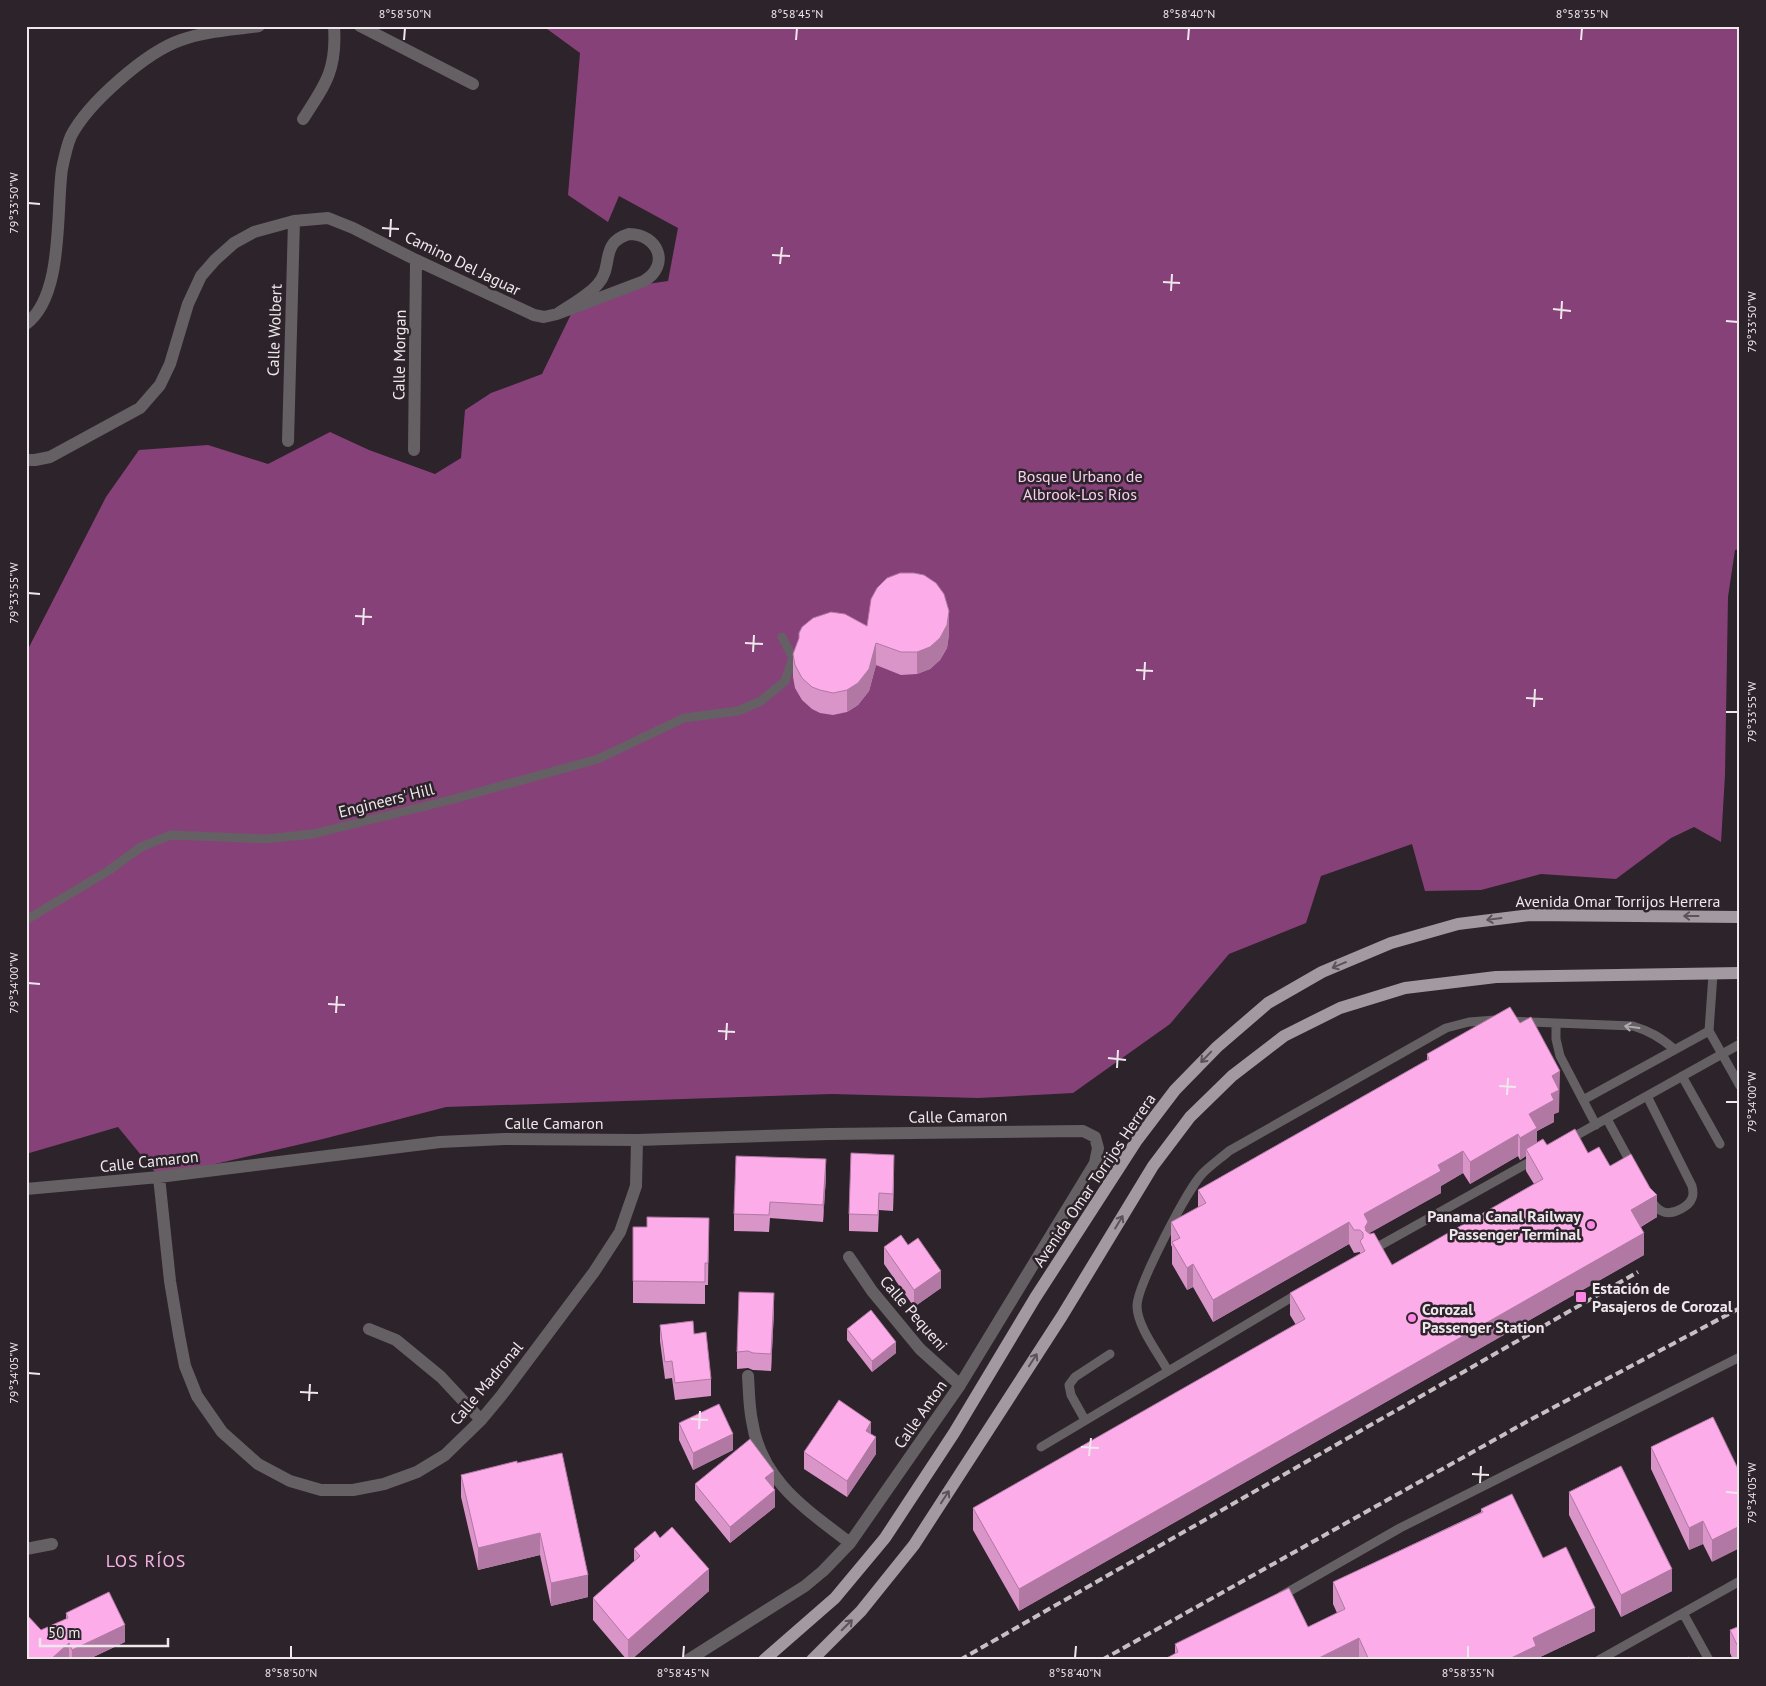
<svg xmlns="http://www.w3.org/2000/svg" width="1766" height="1686" font-family="'PT Sans',sans-serif">
  <style>
    .forest { fill: #874179 }
    .lines { fill: none; stroke-linecap: round; stroke-linejoin: round }
    .service { stroke: #656063; stroke-width: 9 }
    .minor { stroke: #656063; stroke-width: 12 }
    .primary { stroke: #a399a0; stroke-width: 12 }
    .rail { stroke: #c6bfc4; stroke-width: 4; stroke-dasharray: 8 4; stroke-linecap: butt }
    .wall { fill: #d994c8; fill-rule: evenodd }
    .shaded-wall { fill: #b078a3 }
    .building { fill: #fcace9; stroke: #b078a3 }
    .oneway { stroke: #5c5259 }
    .oneway2 { stroke: #b0abae }
    .ticks { fill: none; stroke: #eee8ec; stroke-width: 2 }
    .poi-dot { fill: #fc86e4; stroke: #2d232a; stroke-width: 2 }
    .labels { text-anchor: middle; stroke-width: 5; stroke-linejoin: round; paint-order: stroke }
    .street-label { font-size: 16px; fill: #eee8ec; stroke: #2d232a }
    .park-label { font-size: 16px; fill: #f9d0ef; stroke: #2d232a }
    .poi-label { font-size: 16px; font-weight: bold; fill: #eee8ec; stroke: #2d232a; text-anchor: start }
    .neighbourhood-label { font-size: 18px; letter-spacing: 1px; fill: #f5b3e5; stroke: #2d232a }
    .neatline { fill: none; stroke: #eee8ec; stroke-width: 2 }
    .ticks-label { font-size: 12px; text-anchor: middle; fill: #eee8ec }
  </style>
  <rect width="100%" height="100%" fill="#2d232a"/>
  <path class="forest" d="M543,26H1740V549L1735,550L1728,597L1725,775L1721,842L1694,827L1671,838L1616,879L1541,874L1481,890L1425,891L1412,844L1321,876L1306,923L1229,954L1170,1024L1073,1093L978,1098L832,1094L446,1107L323,1139L159,1177L118,1127L26,1154V653L106,497L139,450L208,445L268,464L330,432L369,450L435,474L461,458L465,410L491,393L542,374L575,306L626,287L668,281L678,228L619,196L608,222L568,195L580,53Z"/>
  <g class="lines">
    <path class="service" d="M26,920L108,871L141,847L171,835L265,839L313,834L454,799L598,759L684,718L738,711L761,701L785,681L793,658L782,637
      M1713,974L1709,1031L1740,1086
      M1508,1021L1633,1026C1650,1031 1661,1038 1674,1049
      M1556,1023V1039L1560,1056L1596,1125
      M1682,1076L1720,1144
      M1647,1096L1692,1186C1693,1190 1694,1194 1692,1198C1690,1204 1686,1206 1681,1209C1668,1216 1658,1213 1651,1200
      M1583,1100L1709,1031
      M1607,1119L1633,1167
      M1568,1140L1740,1044
      M1372,1250L1535,1159
      M1168,1371C1158,1353 1137,1326 1137,1306C1137,1286 1188,1188 1203,1173C1211,1165 1221,1158 1229,1151L1446,1028L1469,1022L1495,1020
      M1085,1420L1071,1395L1069,1385L1075,1377L1110,1354
      M1041,1447L1299,1293
      M1281,1596L1400,1528L1740,1357
      M1683,1613L1709,1660
      M1599,1660L1740,1581"/>
    <path class="minor" d="M360,26L473,84
      M303,119C326,84 337,69 334,26
      M629,234C658,234 671,265 644,281L557,314C569,306 589,295 598,284C614,266 599,243 629,234Z
      M26,324C64,296 56,211 62,169C64,159 67,145 71,136C88,103 146,52 181,40C206,31 233,30 259,26
      M288,441L294,221
      M414,450L416,260
      M26,460H35L50,457L140,408L160,385L170,364L188,304L201,276L215,260L234,243L254,232L294,221L328,218L353,228L416,260L534,315L544,317L557,314
      M159,1177L170,1281L179,1335L185,1366L197,1396L222,1432L258,1464L290,1481L321,1490H353L384,1484L417,1472L445,1455L481,1420L501,1396L594,1272L620,1232L636,1186L637,1140
      M26,1189L159,1177L440,1142L504,1139L637,1140L829,1134L1083,1131L1095,1137L1098,1148L1095,1163L960,1385L850,1543L823,1571L805,1586L688,1660
      M849,1257L872,1291L920,1349L960,1385
      M369,1329L396,1340L441,1377L481,1420
      M748,1376C749,1391 749,1407 752,1421C761,1481 806,1509 850,1543
      M26,1549L52,1544"/>
    <path class="primary" d="M764,1660L835,1598L885,1538L954,1433L1035,1298L1137,1140L1175,1090L1217,1047L1268,1003L1322,972L1391,943L1458,924L1530,915L1740,917
      M812,1660L861,1611L914,1545L1062,1316L1153,1166L1190,1117L1232,1076L1284,1036L1340,1008L1405,988L1496,977L1740,973"/>
    <path class="rail" d="M960,1660L1638,1272
      M1102,1660L1528,1421L1740,1308"/>
  </g>
  <path class="wall" d="M867,626L949,634L947,648L940,660L930,669L917,674L901,675L876,665L869,691L858,705L847,712L833,715L820,713L812,709L802,700L795,688L793,677V654Z
    M1740,1035V1064L1737,1059V1037Z
    M1427,1054L1560,1093H1559V1112L1554,1114V1122L1537,1131V1142L1547,1145L1588,1153L1610,1166L1657,1217L1641,1227L1644,1255L1019,1611L973,1530V1508L1296,1325L1290,1315V1293L1360,1254V1252L1354,1253L1349,1244L1213,1322L1193,1287L1187,1290L1172,1264V1247L1171,1245V1222L1198,1207V1190L1427,1060ZM1518,1156L1520,1160L1526,1156V1171L1534,1184L1392,1265L1369,1233L1441,1193V1186L1463,1173L1470,1184Z
    M894,1172L893,1211L879,1210L878,1232L849,1231V1214Z
    M826,1176L823,1222L770,1218L769,1232L734,1231V1214Z
    M709,1218L708,1285H705V1304L633,1303V1281Z
    M908,1245L941,1288L914,1307L884,1264V1247Z
    M774,1310L771,1371L753,1370L748,1368L737,1369V1352Z
    M660,1325L694,1334L711,1379V1396L675,1400L672,1378L665,1379L660,1341Z
    M847,1329L896,1353L872,1372L847,1340Z
    M1713,1417L1712,1562L1703,1544L1689,1550L1651,1469V1447Z
    M679,1423L733,1450L693,1470L679,1440Z
    M804,1452L876,1454L847,1497L804,1469Z
    M517,1463L588,1597L551,1606L540,1555L478,1570L461,1497V1475Z
    M695,1484L774,1488H773L775,1507L730,1543L695,1500Z
    M1569,1492L1672,1591L1621,1617L1569,1515Z
    M1481,1509L1543,1558L1595,1631L1536,1659V1660H1163L1175,1654V1644L1308,1627L1337,1613L1333,1604V1582L1481,1512Z
    M660,1538L709,1591L631,1660H627L593,1620V1598L634,1562V1549Z
    M66,1613L125,1642L87,1660H26V1614L41,1630L66,1619Z
    M1740,1626V1660H1733L1730,1653V1630Z"/>
  <path class="shaded-wall" d="M949,611V634L947,648L940,660L930,669L917,674V652Z
    M876,643V665L869,691L858,705L847,712V690Z
    M1560,1071L1559,1112L1554,1114V1122L1537,1131V1150L1526,1149V1156L1520,1160V1138L1529,1114L1552,1076Z
    M1518,1134V1156L1470,1184V1162Z
    M1463,1151V1173L1441,1186V1193L1368,1234L1365,1249L1364,1214L1438,1165Z
    M894,1155V1172L893,1211V1194Z
    M826,1159V1176L823,1222V1205Z
    M1657,1195V1217L1631,1232V1210Z
    M1349,1222V1244L1213,1322V1300Z
    M1644,1233V1255L1019,1611V1589Z
    M1193,1264V1287L1187,1290V1268Z
    M941,1271V1288L914,1307V1290Z
    M774,1293V1310L771,1371V1354Z
    M896,1342V1353L872,1372V1361Z
    M871,1422V1439L866,1431Z
    M733,1434V1450L693,1470V1453Z
    M876,1437V1454L847,1497V1481Z
    M774,1471V1488L765,1495V1478Z
    M775,1490V1507L730,1543V1527Z
    M1703,1521V1544L1689,1550V1528Z
    M1740,1526V1548L1712,1562V1540Z
    M540,1533V1555L478,1570V1548Z
    M709,1569V1591L631,1660H628V1640Z
    M1672,1569V1591L1621,1617V1595Z
    M588,1575V1597L551,1606V1583Z
    M1595,1608V1631L1536,1659V1660H1507L1533,1638Z
    M125,1625V1642L87,1660H72V1650Z
    M1359,1638V1660H1315Z
    M69,1643V1660H50Z"/>
  <path class="building" d="M900,573H914L924,575L936,583L944,594L949,611L947,625L940,638L930,647L917,652H901L876,643L869,669L858,683L847,690L833,693L820,690L812,687L802,678L795,665L793,654L799,638V633L802,627L813,618L831,612L845,614L867,626L871,599L877,588L887,578Z
    M1510,1007L1520,1023L1531,1017L1560,1071L1552,1076L1559,1090L1551,1094L1554,1100L1529,1114L1537,1128L1520,1138L1518,1134L1470,1162L1463,1151L1438,1165L1441,1171L1364,1214L1368,1222L1365,1227L1366,1231L1370,1234L1374,1233L1392,1265L1543,1179L1526,1149L1543,1139L1547,1145L1575,1129L1588,1153L1599,1147L1610,1166L1631,1154L1650,1188L1657,1195L1631,1210L1644,1233L1019,1589L973,1508L1305,1319L1290,1293L1365,1251L1360,1241L1363,1238V1233L1360,1230H1354L1349,1222L1213,1300L1193,1264L1187,1268L1172,1242L1180,1238L1171,1222L1206,1203L1198,1190L1429,1059L1427,1054Z
    M1740,1035V1042L1737,1037Z
    M851,1153L894,1155L893,1194L879,1193L878,1215L849,1214Z
    M736,1156L826,1159L823,1205L770,1202L769,1215L734,1214Z
    M647,1217L709,1218L708,1263H705V1282L633,1281V1227H647Z
    M901,1235L908,1245L918,1238L941,1271L914,1290L884,1247Z
    M739,1292L774,1293L771,1354L753,1353L748,1351L737,1352Z
    M871,1310L896,1342L872,1361L847,1329Z
    M693,1321L694,1334L706,1332L711,1379L675,1383L672,1361L665,1362L660,1325Z
    M839,1400L871,1422L866,1431L876,1437L847,1481L804,1452Z
    M719,1404L733,1434L693,1453L679,1423Z
    M1713,1417L1740,1473V1526L1712,1540L1703,1521L1689,1528L1651,1447Z
    M750,1439L774,1471L765,1478L775,1490L730,1527L695,1484Z
    M562,1453L588,1575L551,1583L540,1533L478,1548L461,1475L517,1461V1463Z
    M1621,1466L1672,1569L1621,1595L1569,1492Z
    M1512,1494L1543,1558L1566,1547L1595,1608L1533,1638L1536,1646L1507,1660H1369L1359,1638L1315,1660H1163L1178,1652L1175,1644L1289,1588L1308,1627L1345,1609L1333,1582L1483,1512L1481,1509Z
    M672,1527L709,1569L628,1640L593,1598L640,1556L634,1549L655,1531L660,1538Z
    M109,1592L125,1625L72,1650L69,1643L50,1660H28L26,1658V1614L41,1630L68,1618L66,1613Z
    M1740,1626V1651L1730,1630Z
    M1689,1657L1690,1660H1683Z"/>
  <defs><path id="oneway-shaft" d="M-6 0H5M1.5-3L5.5 0L1.5 3" fill="none" stroke-width="1.6" stroke-linecap="round" stroke-linejoin="round" transform="scale(1.25)"/></defs>
  <g class="oneway">
    <use href="#oneway-shaft" transform="translate(1691 916) rotate(-180)"/>
    <use href="#oneway-shaft" transform="translate(1494 919) rotate(172)"/>
    <use href="#oneway-shaft" transform="translate(1339 965) rotate(157)"/>
    <use href="#oneway-shaft" transform="translate(1206 1057) rotate(134)"/>
    <use href="#oneway-shaft" transform="translate(1119 1222) rotate(-59)"/>
    <use href="#oneway-shaft" transform="translate(1033 1360) rotate(-57)"/>
    <use href="#oneway-shaft" transform="translate(945 1497) rotate(-57)"/>
    <use href="#oneway-shaft" transform="translate(847 1625) rotate(-45)"/>
  </g>
  <use class="oneway2" href="#oneway-shaft" transform="translate(1632 1027) rotate(-172)"/>
  <path class="ticks" d="M404,40L405,28M796,40L797,28M1188,40L1189,28M1581,40L1582,28M28,203L40,204M382,228L399,229M390,237L391,219M772,255L790,256M780,264L782,247M1163,282L1180,283M1171,291L1172,274M1553,309L1571,311M1561,319L1562,301M1726,321L1738,322M28,593L40,594M355,616L372,617M363,625L364,608M745,643L763,644M753,652L754,635M1136,670L1153,671M1144,680L1145,662M1526,698L1543,699M1534,707L1535,689M1726,712H1738M28,983L40,984M328,1004L345,1005M336,1013L337,996M718,1031L735,1032M726,1040L727,1023M1108,1058L1126,1060M1117,1068L1118,1050M1499,1086L1516,1087M1507,1095L1508,1078M1726,1102H1738M28,1373L40,1374M300,1392L318,1393M309,1401L310,1384M691,1419L708,1420M699,1429L700,1411M1081,1447L1099,1448M1089,1456L1091,1438M1472,1474L1489,1475M1480,1483L1481,1466M1726,1492L1738,1493M291,1658V1646M683,1658L684,1646M1075,1658L1076,1646M1468,1658V1646"/>
  <g class="poi-dot">
    <circle cx="1591" cy="1225" r="5"/>
    <rect x="1575" y="1291" width="12" height="12" rx="2.5"/>
    <circle cx="1412" cy="1318" r="5"/>
  </g>
  <g class="labels">
    <g class="street-label">
      <text transform="translate(463 263) rotate(26)" y="6">Camino Del Jaguar</text>
      <text transform="translate(274 330) rotate(-88)" y="6">Calle Wolbert</text>
      <text transform="translate(399 355) rotate(-89)" y="6">Calle Morgan</text>
      <text transform="translate(386 800) rotate(-14)" y="6">Engineers' Hill</text>
      <text x="1618" y="907">Avenida Omar Torrijos Herrera</text>
      <text transform="translate(958 1116) rotate(-1)" y="6">Calle Camaron</text>
      <text x="554" y="1129">Calle Camaron</text>
      <text transform="translate(149 1161) rotate(-6)" y="6">Calle Camaron</text>
      <text transform="translate(1094 1180) rotate(-56)" y="6">Avenida Omar Torrijos Herrera</text>
      <text transform="translate(914 1313) rotate(49)" y="6">Calle Pequeni</text>
      <text transform="translate(486 1383) rotate(-50)" y="6">Calle Madronal</text>
      <text transform="translate(920 1414) rotate(-55)" y="6">Calle Anton</text>
    </g>
    <g class="park-label">
      <text x="1080" y="482">Bosque Urbano de<tspan x="1080" dy="18">Albrook-Los Ríos</tspan></text>
    </g>
    <g class="poi-label">
      <text x="1581" y="1222" text-anchor="end">Panama Canal Railway<tspan x="1581" dy="18">Passenger Terminal</tspan></text>
      <text x="1592" y="1294">Estación de<tspan x="1592" dy="18">Pasajeros de Corozal</tspan></text>
      <text x="1422" y="1315">Corozal<tspan x="1422" dy="18">Passenger Station</tspan></text>
    </g>
    <g class="neighbourhood-label">
      <text x="146" y="1567">LOS RÍOS</text>
    </g>
  </g>
  <rect width="1766" height="1686" fill="none" stroke="#2d232a" stroke-width="55"/>
  <path d="M40 1638v8h128v-8" fill="none" stroke="#eee8ec" stroke-width="2.5"/>
  <text x="48" y="1638" font-size="15" fill="#eee8ec" stroke="#2d232a" stroke-width="4" paint-order="stroke">50 m</text>
  <rect x="28" y="28" width="1710" height="1630" class="neatline"/>
  <g class="ticks-label">
    <text x="405" y="18">8°58'50"N</text>
    <text x="797" y="18">8°58'45"N</text>
    <text x="1189" y="18">8°58'40"N</text>
    <text x="1582" y="18">8°58'35"N</text>
    <text transform="translate(14 203) rotate(-90)" y="4">79°33'50"W</text>
    <text transform="translate(1752 322) rotate(-90)" y="4">79°33'50"W</text>
    <text transform="translate(14 593) rotate(-90)" y="4">79°33'55"W</text>
    <text transform="translate(1752 712) rotate(-90)" y="4">79°33'55"W</text>
    <text transform="translate(14 983) rotate(-90)" y="4">79°34'00"W</text>
    <text transform="translate(1752 1102) rotate(-90)" y="4">79°34'00"W</text>
    <text transform="translate(14 1373) rotate(-90)" y="4">79°34'05"W</text>
    <text transform="translate(1752 1493) rotate(-90)" y="4">79°34'05"W</text>
    <text x="291" y="1677">8°58'50"N</text>
    <text x="683" y="1677">8°58'45"N</text>
    <text x="1075" y="1677">8°58'40"N</text>
    <text x="1468" y="1677">8°58'35"N</text>
  </g>
</svg>
